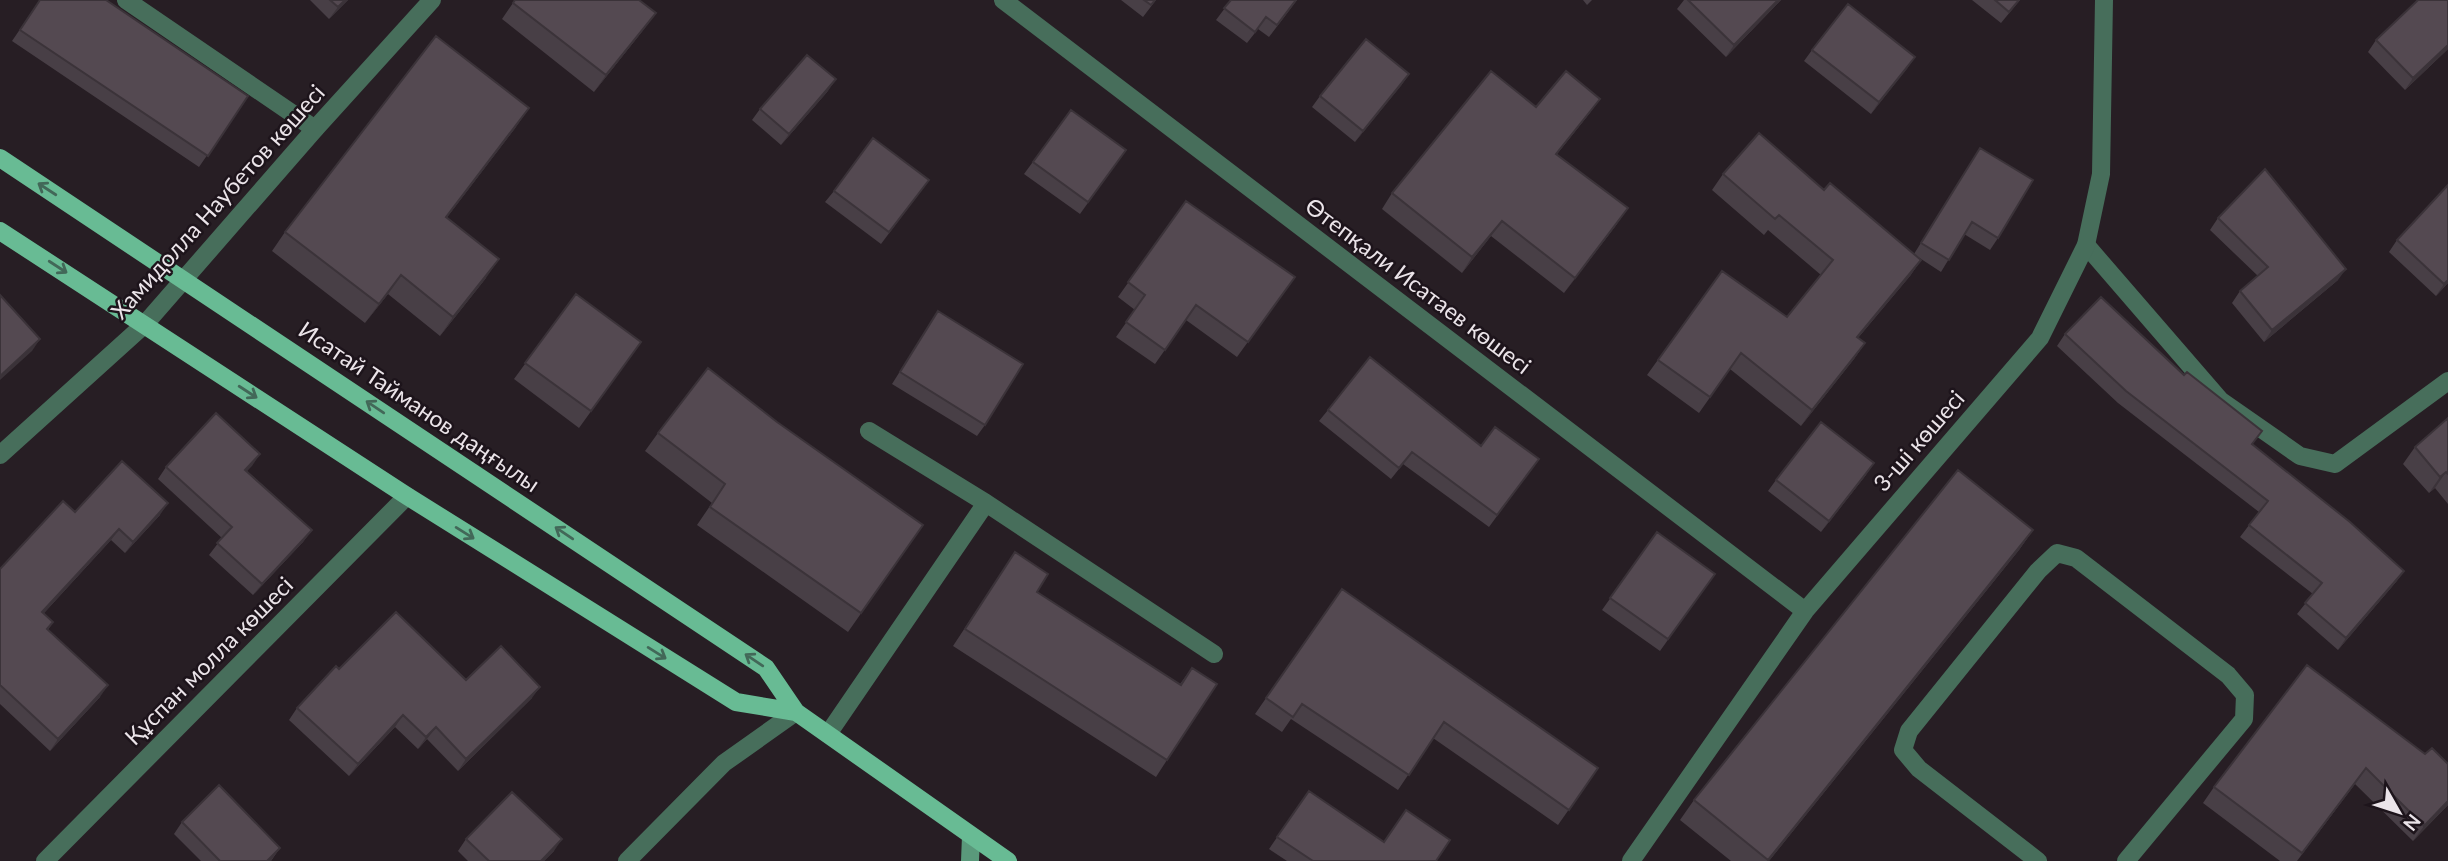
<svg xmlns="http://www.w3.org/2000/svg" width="2448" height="861" font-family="Lato,sans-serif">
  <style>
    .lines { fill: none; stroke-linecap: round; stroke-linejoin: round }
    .lane { stroke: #476e5b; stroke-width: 18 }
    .street { stroke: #476e5b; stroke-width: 18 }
    .secondary { stroke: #5a997b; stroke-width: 18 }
    .primary { stroke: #68bb94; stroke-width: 18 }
    .wall { fill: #483f46 }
    .shaded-wall { fill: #3b3339 }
    .building { fill: #544951; stroke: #3b3339; stroke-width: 2 }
    .oneway { stroke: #426858 }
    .labels { text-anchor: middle; stroke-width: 5; stroke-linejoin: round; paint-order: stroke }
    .street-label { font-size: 23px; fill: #ebe4e9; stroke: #1d141b }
  </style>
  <rect width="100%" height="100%" fill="#271e24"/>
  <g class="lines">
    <path class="lane" d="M126,0L315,129
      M2086,245L2220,400L2300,456L2335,464L2448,381
      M869,431L986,503L1214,654
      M828,734L986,503
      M2038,861L1919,769L1903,750L1909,731L2038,571L2057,553L2076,558L2228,675L2245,695L2244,719L2126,861"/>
    <path class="street" d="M1003,0L1805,611
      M0,455L145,324L315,129L432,0
      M45,861L407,496
      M627,861L724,763L796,712
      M1631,861L1805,611L2040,338L2086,245L2101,174L2104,0"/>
    <path class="secondary" d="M970,861L971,836"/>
    <path class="primary" d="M0,158L766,668L796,712L1008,861
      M0,231L407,496L736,702L796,712"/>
  </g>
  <path class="wall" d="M40,0L248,96L199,167L12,41Z
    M310,0H348L329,19Z
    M1121,0H1156L1143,17Z
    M1231,0H1297L1269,37L1258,29L1247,43L1216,20Z
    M1583,0H1592L1587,5Z
    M1684,0H1781L1726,57L1677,9Z
    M1972,0H2020L2001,23Z
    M2448,0V49L2405,90L2368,52L2376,40Z
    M513,3L644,29L594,92L502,19Z
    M1812,50L1915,57L1871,114L1804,61Z
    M1409,74L1355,142L1312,107L1320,96Z
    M828,91L781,145L752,120L760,109Z
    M1600,99L1589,114L1557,154L1617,224L1564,293L1491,236L1462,273L1382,209L1392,193L1536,107Z
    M1071,110L1126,150L1080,214L1024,174Z
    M516,127L447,217L486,278L440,336L388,294L365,323L272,251L285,232Z
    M1980,148L1998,238L1990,250L1964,234L1941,272L1918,257L1921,260L1910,276L1858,338L1865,343L1854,359L1801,426L1730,369L1699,413L1647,375L1722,271L1787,317L1821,275L1768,230L1764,235L1712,190L1723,174L1824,190L1914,254Z
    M929,180L881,244L825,202L834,191Z
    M1186,201L1295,277L1237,357L1186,320L1155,364L1116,337L1135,310L1118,297Z
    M2218,218L2338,280L2264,342L2232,303L2240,291L2258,276L2210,230Z
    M2397,240L2448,283L2436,296L2389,252Z
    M576,294L641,342L579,428L514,379Z
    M938,311L985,425L977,436L892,384Z
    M2065,334L2252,445L2404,571L2396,582L2338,650L2297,614L2313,594L2240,537L2259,512L2118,403L2057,346Z
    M1328,410L1481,446L1539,459L1489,527L1403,464L1391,479L1319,421Z
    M2448,418V504L2435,488L2429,493L2403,464L2415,447Z
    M777,422L923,525L848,632L697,525L712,503L645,451L658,433Z
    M260,454L247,471L312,530L303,542L253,595L209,555L222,538L158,479L166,467Z
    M1866,475L1821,532L1768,491L1776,480Z
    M75,512L160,515L125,553L111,540L44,613L53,622L48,630L100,697L50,751L0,704V569Z
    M2033,530L2019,550L1769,861H1731L1680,820L1694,800Z
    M1657,532L1715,574L1660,651L1602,610Z
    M1015,552L1037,592L1180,684L1192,668L1167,760L1156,777L953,646Z
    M1342,589L1598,768L1558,825L1433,738L1398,790L1291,719L1282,732L1255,714Z
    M339,669L466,680L532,698L458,771L427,739L418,749L395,727L349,776L289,720L297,708Z
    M2425,754L2448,764V805L2413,841L2355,784L2297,861H2280L2203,803L2214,787Z
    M1309,791L1384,842L1436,861H1287L1269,849Z
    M182,822L280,848L271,861H201L174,834Z
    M466,839L554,851L544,861H468L458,851Z"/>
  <path class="shaded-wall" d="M345,0H348L329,19L338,7Z
    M1778,0H1781L1726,57L1734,45Z
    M656,13L644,29L594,92L606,75Z
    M2448,45V49L2405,90L2413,78Z
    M1915,57L1907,69L1871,114L1879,102Z
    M1409,74L1401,86L1355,142L1363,131Z
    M836,79L828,91L781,145L789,134Z
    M1600,99L1589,114L1545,169L1556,154Z
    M529,108L516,127L433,236L446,217Z
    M1628,208L1617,224L1564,293L1575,278Z
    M1502,221L1491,236L1462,273L1472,257Z
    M499,259L486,278L440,336L453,317Z
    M1921,260L1910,276L1846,352L1857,337Z
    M2346,269L2338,280L2264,342L2272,330Z
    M401,275L388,294L365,323L379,304Z
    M2448,280V283L2436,296L2444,284Z
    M40,339L32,351L0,380V376Z
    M1865,343L1854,359L1801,426L1812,410Z
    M260,454L252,466L237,481L245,470Z
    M1874,463L1866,475L1821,532L1829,521Z
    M2446,472L2435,488L2429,493L2440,477Z
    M168,503L160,515L125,553L133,542Z
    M119,529L111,540L34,624L42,612Z
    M312,530L303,542L253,595L262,584Z
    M2033,530L2019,550L1769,861H1767Z
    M2404,571L2396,582L2338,650L2346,638Z
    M108,685L100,697L50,751L58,739Z
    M540,687L532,698L458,771L466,759Z
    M403,715L395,727L349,776L358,764Z
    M436,727L427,739L418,749L426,737Z
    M2366,768L2355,784L2297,861Z
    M2448,801V805L2413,841L2424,826Z
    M562,839L554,851L544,861H541Z
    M280,848L272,859L271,861H267Z"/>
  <path class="building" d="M40,0H106L248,96L208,156L20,30Z
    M330,0H345L338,7Z
    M515,0H639L656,13L606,75L513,3Z
    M1144,0H1155L1151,5Z
    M1231,0H1296L1277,25L1266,17L1255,32L1224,8Z
    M1688,0H1778L1734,45Z
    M1995,0H2019L2009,12Z
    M2418,0H2448V45L2413,78L2376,40Z
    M1848,4L1915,57L1879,102L1812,50Z
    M436,36L529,108L446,217L499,259L453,317L401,275L379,304L285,232Z
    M1366,39L1409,74L1363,131L1320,96Z
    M807,55L836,79L789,134L760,109Z
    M1491,71L1536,107L1566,71L1600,99L1556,154L1628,208L1575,278L1502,221L1472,257L1392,193Z
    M1071,110L1126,150L1088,202L1033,162Z
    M1759,133L1824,190L1830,183L1921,260L1857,337L1865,343L1812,410L1741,353L1710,397L1658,360L1722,271L1787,317L1833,260L1779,215L1775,219L1723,174Z
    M873,138L929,180L889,232L834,191Z
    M1980,148L2033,180L1998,238L1972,222L1949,260L1921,243Z
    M2265,169L2346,269L2272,330L2240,291L2268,267L2218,218Z
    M2448,185V280L2444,284L2397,240Z
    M1186,201L1295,277L1248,342L1196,305L1165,350L1126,322L1145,295L1128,282Z
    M576,294L641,342L591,411L525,363Z
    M0,295L40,339L0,376Z
    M2101,297L2184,375L2187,372L2262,431L2252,444L2350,522L2404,571L2346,638L2305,603L2322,583L2249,525L2268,501L2126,391L2065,334Z
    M938,311L1023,364L985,425L900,372Z
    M1370,357L1481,446L1495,427L1539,459L1497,515L1412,452L1399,468L1328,410Z
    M708,368L777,422L923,525L861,613L710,507L725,484L658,433Z
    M216,413L260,454L245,470L312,530L262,584L217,543L232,527L166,467Z
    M2448,418V474L2446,472L2440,477L2415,447Z
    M1821,422L1874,463L1829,521L1776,480Z
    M122,461L168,503L133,542L119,529L42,612L53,622L47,629L108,685L58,739L0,685V569L63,501L75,512Z
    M1958,470L2033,530L1768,860L1694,800Z
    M1657,532L1715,574L1668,639L1610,598Z
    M1015,552L1048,574L1037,592L1181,685L1192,668L1217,684L1167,760L965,629Z
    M1342,589L1598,768L1569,810L1444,722L1409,775L1302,704L1293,717L1266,698Z
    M396,612L466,680L501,646L540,687L466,759L436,727L426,737L403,715L358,764L297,708L336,666L339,669Z
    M2307,665L2425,754L2432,748L2448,764V801L2424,826L2366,768L2302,853L2214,787Z
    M219,785L280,848L267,861H220L182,822Z
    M1309,791L1384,842L1406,810L1450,840L1436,861H1313L1277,837Z
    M512,792L562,839L541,861H489L466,839Z"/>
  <defs><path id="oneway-shaft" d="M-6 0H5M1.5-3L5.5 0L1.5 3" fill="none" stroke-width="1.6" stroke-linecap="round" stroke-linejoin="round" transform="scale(1.75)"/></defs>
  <g class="oneway">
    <use href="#oneway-shaft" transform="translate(47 189) rotate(-147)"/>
    <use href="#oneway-shaft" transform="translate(58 267) rotate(33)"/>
    <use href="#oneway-shaft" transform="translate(248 392) rotate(33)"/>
    <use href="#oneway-shaft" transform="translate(375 407) rotate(-146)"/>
    <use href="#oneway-shaft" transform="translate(465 533) rotate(32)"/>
    <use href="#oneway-shaft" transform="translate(564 533) rotate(-146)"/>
    <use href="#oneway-shaft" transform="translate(657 653) rotate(32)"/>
    <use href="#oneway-shaft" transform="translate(754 660) rotate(-146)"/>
  </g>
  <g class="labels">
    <g class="street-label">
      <text transform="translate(218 202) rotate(-48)" y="8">Хамидолла Наубетов көшесі</text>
      <text transform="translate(1418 286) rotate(37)" y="8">Өтепқали Исатаев көшесі</text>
      <text transform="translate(419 407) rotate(34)" y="8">Исатай Тайманов даңғылы</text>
      <text transform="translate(1919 441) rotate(-49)" y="8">3-ші көшесі</text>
      <text transform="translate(209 661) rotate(-45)" y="8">Құспан молла көшесі</text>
    </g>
  </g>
  <g transform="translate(2399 812) rotate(129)" stroke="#1d141b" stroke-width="5" paint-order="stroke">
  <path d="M0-5L12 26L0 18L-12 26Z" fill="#ebe4e9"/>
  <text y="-10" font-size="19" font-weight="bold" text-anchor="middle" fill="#ebe4e9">N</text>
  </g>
</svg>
